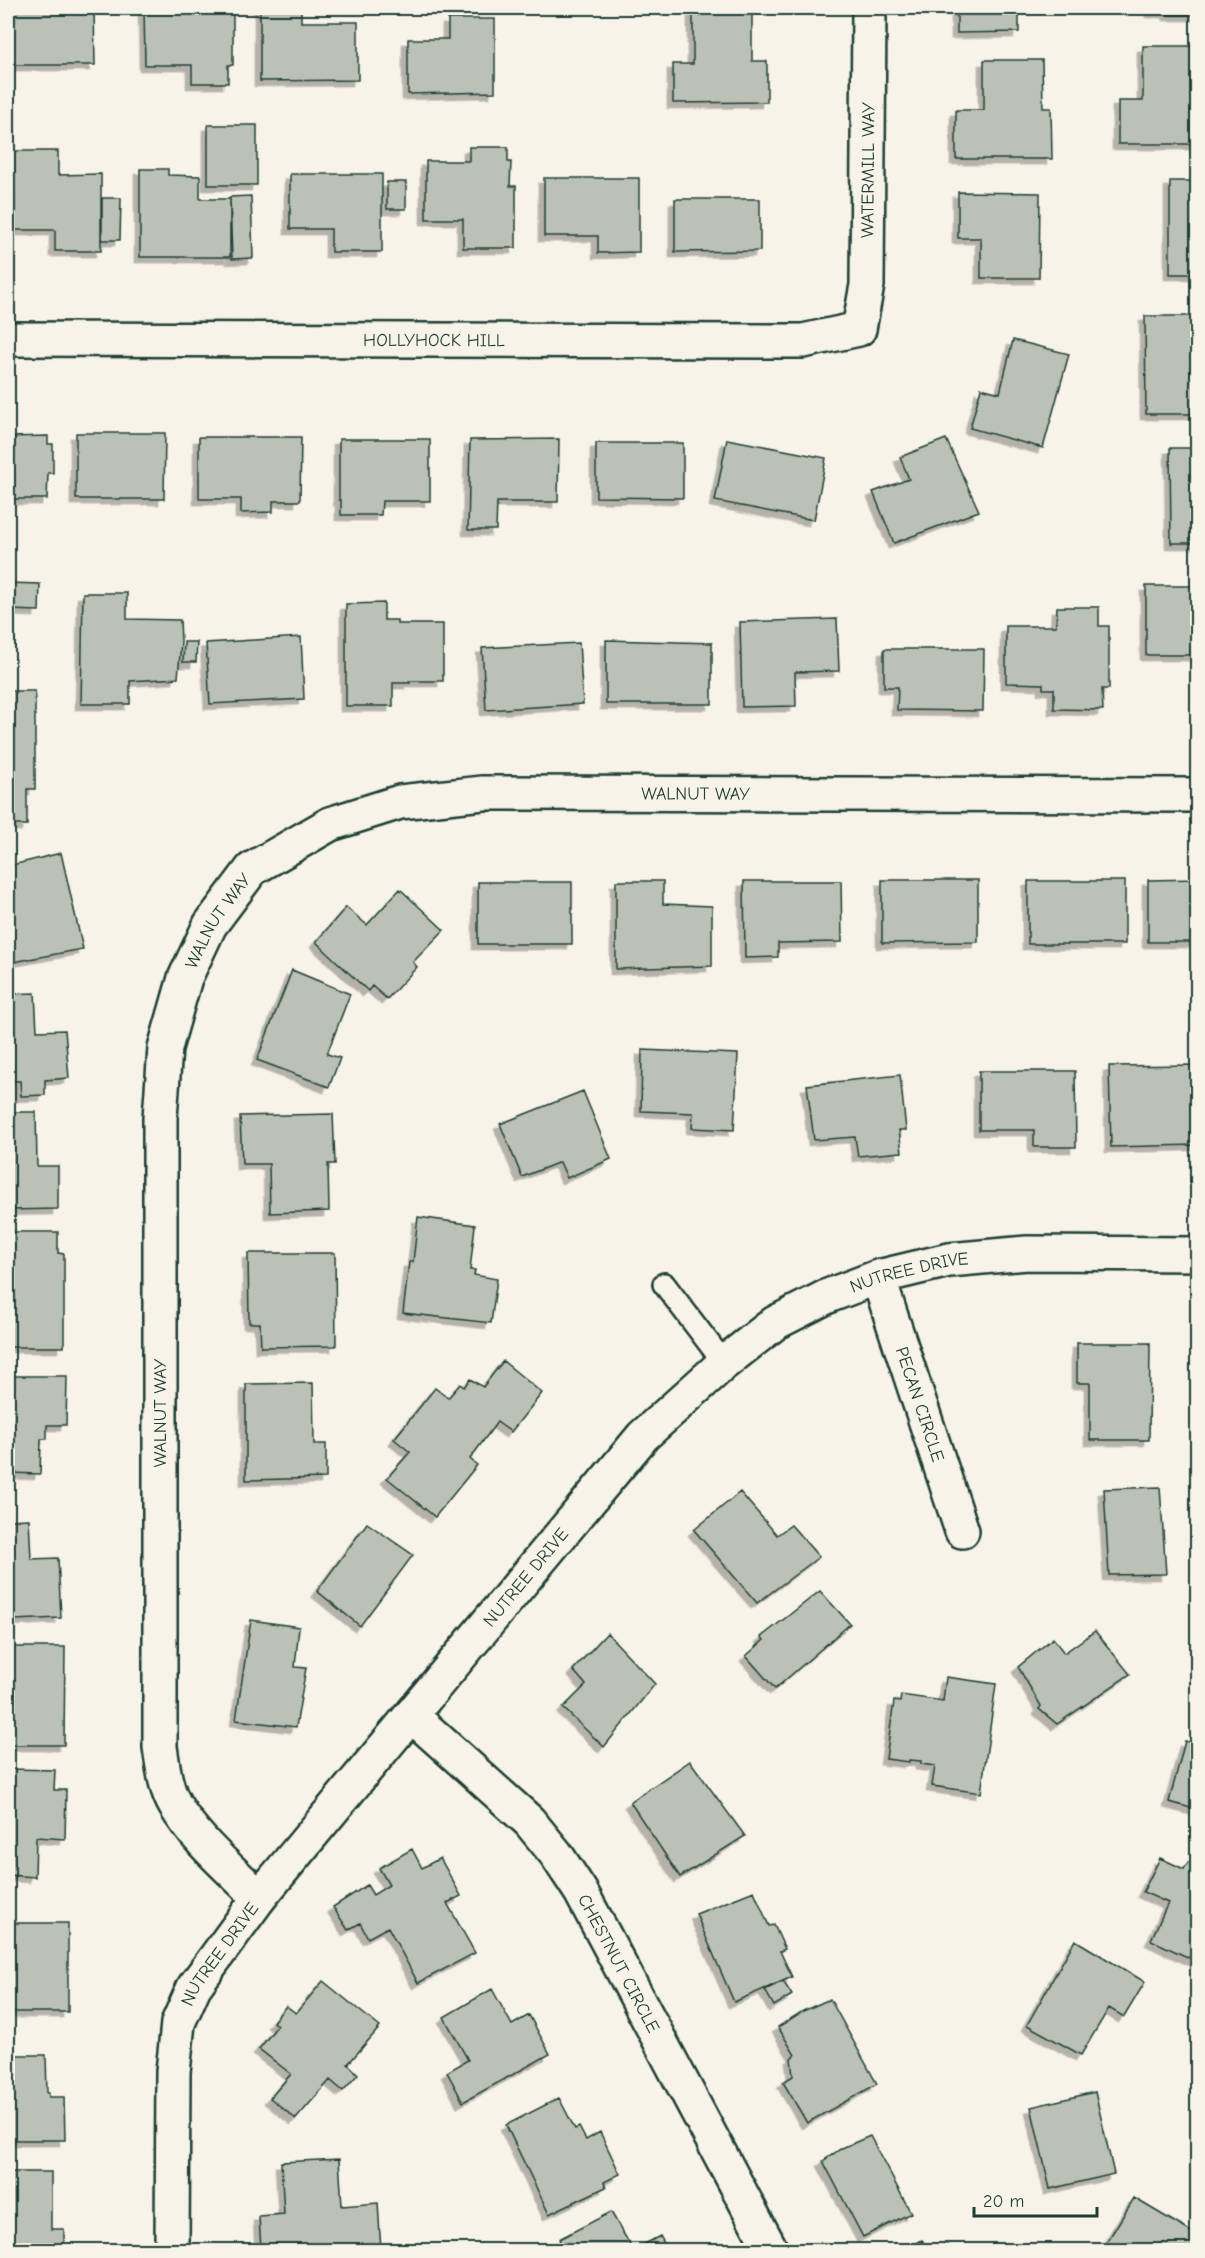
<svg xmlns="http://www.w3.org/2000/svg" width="1205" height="2258" font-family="'Comic Neue',sans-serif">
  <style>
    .building { fill: #bbc1b6; stroke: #1f3d34; stroke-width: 1.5; filter: url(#shadow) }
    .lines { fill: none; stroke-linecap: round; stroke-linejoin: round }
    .lane-casing { stroke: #1f3d34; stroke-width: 26 }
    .street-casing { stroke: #1f3d34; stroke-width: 38 }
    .lane { stroke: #f7f3e8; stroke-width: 21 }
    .street { stroke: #f7f3e8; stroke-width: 33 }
    .labels { text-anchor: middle; stroke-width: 4.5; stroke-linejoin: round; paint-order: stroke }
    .street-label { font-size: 18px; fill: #1f3d34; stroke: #f7f3e8 }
  </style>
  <defs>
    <filter id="shadow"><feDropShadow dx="-5.5" dy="5.5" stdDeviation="0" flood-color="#0004"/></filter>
  </defs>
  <rect width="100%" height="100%" fill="#f7f3e8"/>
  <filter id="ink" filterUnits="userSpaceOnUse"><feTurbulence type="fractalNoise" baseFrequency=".0167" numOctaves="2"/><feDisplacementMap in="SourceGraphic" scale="12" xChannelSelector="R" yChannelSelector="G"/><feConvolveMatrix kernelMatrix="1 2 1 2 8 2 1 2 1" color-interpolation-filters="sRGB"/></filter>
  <g filter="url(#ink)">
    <path class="building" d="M8,8H94L95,65H8Z
      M185,8H233V65H228V83H192V65H145L144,9H185Z
      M260,8H301V22H358V80L260,81Z
      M693,8H752V61H767V102L673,103V64H693Z
      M957,8H1019V32L957,33Z
      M1151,8H1198V15H1169L1168,12H1151Z
      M448,19H495V92L408,94V39H448Z
      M1143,46H1198V144H1118V101H1143Z
      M984,60H1042L1043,108H1051L1052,159H956V110H984Z
      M208,125H257V185H208Z
      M469,147H508V162H511L510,186H516V248H463V219H426V161H469Z
      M14,151H58V175L101,174V251H55V230H15Z
      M140,169H168V175L200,176V199H230V257H140Z
      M290,174H382V252H331V229H290Z
      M544,178H639V252L598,253V236H544Z
      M1170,181H1198V274H1170Z
      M387,182H406V209H387Z
      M958,192L1040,193L1039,278H981V238H958Z
      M251,196L253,258L232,259L230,197Z
      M102,198H121L120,240H102Z
      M675,199H760V251L675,252Z
      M1145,316H1198V414H1146Z
      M1013,340L1069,354L1043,448L970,428L981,388L1000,393Z
      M76,433H165L164,499H76Z
      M48,436V444H53V473H48L47,499H8V437Z
      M199,437H301L300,501H273V512L241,513V499H199Z
      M339,439H430V501H382L381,515H341V500H339Z
      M559,439L558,502H497L496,530H468L470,440Z
      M727,439L826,458L814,520L715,501Z
      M946,439L979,511L894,543L873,492L909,479L900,457Z
      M596,443H683V498L596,497Z
      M1170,448H1198V543H1171Z
      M8,583L40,584L39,611L8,610Z
      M1146,586H1198V655H1146Z
      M83,593H127V619L180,620L181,641L178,678L130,681V704H81Z
      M384,603V620H397V624H443V681H409L410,683H393V706H346V604Z
      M1057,607H1099V626H1109V689H1102L1103,710L1054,709V689H1043V684L1006,683V626H1056Z
      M837,619L839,671L795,672L796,706L742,707L740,622Z
      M301,637L304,699L210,704L206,643Z
      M606,640L712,643V704H606Z
      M184,642H197L196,662H183Z
      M579,643L583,704L486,710L482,648Z
      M884,649H984L983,711L897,710L898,687H884Z
      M8,691H35V789H27V825H8Z
      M61,853L83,949L8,963V929L13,928L8,902V866Z
      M1198,879V942H1148V880Z
      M882,880H978V942L882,943Z
      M616,881H663V904L712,906V966L616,969Z
      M744,881H841L842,942L778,943V957L745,958Z
      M1028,881H1125V944H1028Z
      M478,882H572V944H478Z
      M400,889L444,930L413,962L417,967L387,999L372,986L368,991L316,942L346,907L367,925Z
      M292,970L350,994L327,1054L340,1058L329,1087L257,1060Z
      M35,993L37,1031L65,1030L69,1078L45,1080V1095L21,1096L20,1081H8V994Z
      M642,1050L738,1054L734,1130L692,1128L693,1113L641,1111Z
      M1198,1065V1145L1111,1147L1109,1066Z
      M979,1071H1075L1076,1147H1034V1130H979Z
      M900,1075L906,1130H899L902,1152L858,1156L855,1137L814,1140L807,1085Z
      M583,1091L611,1159L567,1178L560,1162L522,1177L500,1124Z
      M8,1112H36L37,1166H58V1209L8,1210Z
      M333,1114L335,1164H328L329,1211L270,1213L269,1164H242L240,1116Z
      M418,1217L475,1225L470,1270H475L474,1275L497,1279L491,1323L403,1313L409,1262H413Z
      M12,1232H58V1253L64,1254V1347H8V1253H12Z
      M248,1253H335L336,1346L261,1347L260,1323H249Z
      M1077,1343H1150L1149,1440H1090V1383H1077Z
      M503,1361L542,1393L511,1432L497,1422L470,1459L477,1465L435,1517L387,1478L410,1452L394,1439L435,1388L448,1398L460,1384L464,1387L470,1379L483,1387Z
      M8,1376H67L66,1425H47V1439H41L40,1474L8,1473Z
      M313,1383L314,1444H326V1478L246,1480V1384Z
      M1160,1487L1166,1574L1109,1575L1104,1489Z
      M740,1492L777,1535L791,1525L819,1557L757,1603L694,1530Z
      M29,1519L31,1559L58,1558L61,1618L14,1620V1608H8V1520Z
      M367,1523L413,1555L360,1626L317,1591Z
      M820,1591L850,1624L775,1689L746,1656L764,1640L761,1637Z
      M251,1620L299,1627L295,1667L306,1668L296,1727L236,1720Z
      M1095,1631L1130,1674L1057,1724L1039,1709L1041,1706L1018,1667L1053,1638L1064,1653Z
      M607,1633L655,1684L604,1747L563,1708L586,1685L573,1670Z
      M8,1647H65L64,1745H8Z
      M946,1677L996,1684L981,1793L932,1786L935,1766L921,1764V1761L909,1760V1762L886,1759L894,1701L900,1702L901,1695L943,1701Z
      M1185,1741L1198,1744V1810L1169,1802Z
      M690,1761L745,1836L680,1877L630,1802Z
      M8,1769L55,1770L54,1790H66L65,1839L36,1837L35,1877L8,1875Z
      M412,1849L422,1868L440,1858L461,1896L447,1903L475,1953L418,1983L388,1927L368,1938L360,1923L348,1930L333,1907L367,1885L373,1895L389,1885L379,1868Z
      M1160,1858L1184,1869L1188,1862L1198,1866V1962L1151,1940L1168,1903L1143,1892Z
      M754,1891L769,1926L774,1925L785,1949L780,1951L792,1977L734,2002L696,1914Z
      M8,1923H68V2012H8Z
      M1075,1940L1145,1982L1124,2017L1109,2008L1081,2055L1027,2025Z
      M323,1981L380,2027L348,2064L358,2074L343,2091L330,2080L296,2119L270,2098L291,2074L259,2049L277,2026L273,2022L286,2006L296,2013Z
      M783,1981L792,1995L774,2006L765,1990Z
      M492,1989L512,2025L529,2015L550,2054L463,2102L447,2072L468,2060L444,2017Z
      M830,1999L877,2084L807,2123L783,2082L793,2076L791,2058L795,2055L778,2027L803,2011Z
      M8,2055H46L47,2093H49V2097H64L65,2140H8Z
      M1095,2092L1114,2174L1050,2189L1031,2107Z
      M559,2098L575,2129L579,2127L586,2140L600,2132L620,2174L604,2182L606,2187L549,2214L506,2125Z
      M870,2136L911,2213L863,2237L823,2161L842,2148Z
      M339,2159L342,2206L378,2203L381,2250H261L259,2216L284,2214L281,2162Z
      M8,2172H51V2229H64V2250H8Z
      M1134,2198L1198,2236V2250H1102Z
      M611,2212L633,2250L660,2236L668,2250H565L559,2239Z
      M922,2240L928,2249L932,2247L936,2250L947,2245L951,2250H904Z"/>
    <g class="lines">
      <defs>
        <path id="lane" d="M664,1284L724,1363"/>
        <g id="street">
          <path id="s1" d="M8,339L803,341L859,329L867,285L869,8"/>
          <path id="s2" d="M878,1277L962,1531"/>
          <path id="s3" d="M412,1716L529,1821L556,1854L581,1892L771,2250"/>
          <path id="s4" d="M259,1898C231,1869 196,1841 175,1805C165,1788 163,1766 160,1747V1118L165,1048L185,978L210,925L252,869L330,824L400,802L483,793L1198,795"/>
          <path id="s5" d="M172,2250L173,2072L178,2023L194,1987L259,1898L643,1436L724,1363L775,1323L828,1296L878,1277L949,1260L1027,1253L1198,1254"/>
        </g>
      </defs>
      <use href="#lane" class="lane-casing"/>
      <use href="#street" class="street-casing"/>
      <use href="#lane" class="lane"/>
      <use href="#street" class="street"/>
    </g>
  </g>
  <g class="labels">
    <g class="street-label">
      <text dy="6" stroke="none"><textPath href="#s1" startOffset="1012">WATERMILL WAY</textPath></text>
      <text dy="6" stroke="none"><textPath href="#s1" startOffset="426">HOLLYHOCK HILL</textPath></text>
      <text dy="6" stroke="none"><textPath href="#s4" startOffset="1546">WALNUT WAY</textPath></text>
      <text dy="6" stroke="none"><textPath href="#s4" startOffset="1024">WALNUT WAY</textPath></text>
      <text dy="6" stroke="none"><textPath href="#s5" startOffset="1296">NUTREE DRIVE</textPath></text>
      <text dy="6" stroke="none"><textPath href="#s2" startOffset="134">PECAN CIRCLE</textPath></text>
      <text transform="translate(160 1413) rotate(-90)" y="6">WALNUT WAY</text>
      <text dy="6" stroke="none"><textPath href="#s5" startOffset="794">NUTREE DRIVE</textPath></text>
      <text dy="6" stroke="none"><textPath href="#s5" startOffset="308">NUTREE DRIVE</textPath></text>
      <text dy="6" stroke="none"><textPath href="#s3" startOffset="326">CHESTNUT CIRCLE</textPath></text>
    </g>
  </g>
  <rect width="1205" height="2258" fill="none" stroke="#f7f3e8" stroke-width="30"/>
  <rect x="15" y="15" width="1175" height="2228" fill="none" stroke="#1f3d34" stroke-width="2" filter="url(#ink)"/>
  <path d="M974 2207v9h123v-9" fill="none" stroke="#1f3d34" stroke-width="3"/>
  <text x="983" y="2207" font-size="18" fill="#1f3d34" stroke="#f7f3e8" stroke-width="4.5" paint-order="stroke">20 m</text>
</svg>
